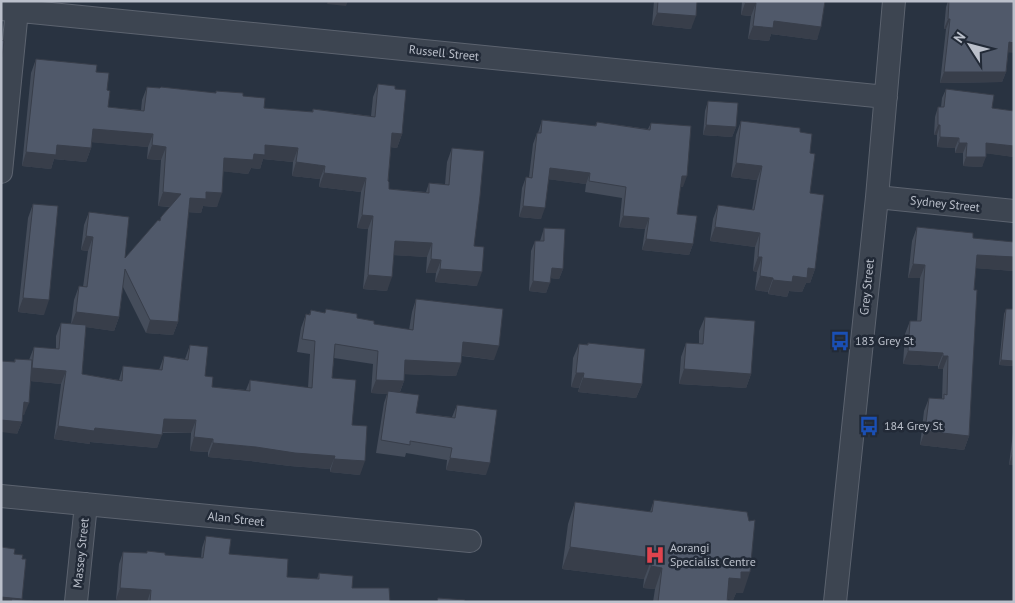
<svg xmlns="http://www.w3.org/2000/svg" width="1015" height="603" font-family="'PT Sans',sans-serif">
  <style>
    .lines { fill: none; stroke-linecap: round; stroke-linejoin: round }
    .minor-casing { stroke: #5c636f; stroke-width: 24 }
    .minor { stroke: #3d4551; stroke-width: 22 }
    .wall { fill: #454d5b }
    .shaded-wall { fill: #383e4a }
    .building { fill: #50596a; stroke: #383e4a }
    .labels { text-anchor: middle; stroke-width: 5; stroke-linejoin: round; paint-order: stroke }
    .street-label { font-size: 12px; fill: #bbc0cb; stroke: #222a37 }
    .poi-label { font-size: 12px; fill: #bbc0cb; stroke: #222a37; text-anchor: start }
  </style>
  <rect width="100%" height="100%" fill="#293341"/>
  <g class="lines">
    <defs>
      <path id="minor" d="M1,9L886,97
        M1,172L17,10
        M877,197L1014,211
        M1,496L470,541
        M76,602L86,504
        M835,602L877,197L894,1"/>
    </defs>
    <use href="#minor" class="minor-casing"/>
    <use href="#minor" class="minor"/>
  </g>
  <path class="wall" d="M654,1H697L691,29L652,25Z
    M742,1H825L817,40L771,34L769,41L748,39L751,16L741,15Z
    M948,1H1014L1006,72L1002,82L940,83L946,29H944L946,7Z
    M36,59L96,72L107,90L108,107L141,110L142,100L147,87L216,93V91L243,96L264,108L312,112L313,109L371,116L373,97L378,84L395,89L402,134L397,148L391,147L388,181L389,189L426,192L429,183L445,184L447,162L452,148L474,246L477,286L435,282L436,273H426L427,257L394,255L387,291L363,289L368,229L357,228L361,192L319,187L320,179L292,176L293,162L263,159L260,169L251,168L248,174L223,171L217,207L203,206L201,213L188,212L178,322L173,335L146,333L123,287L119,317L114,331L86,327L82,374L119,380L123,366L159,370L164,356L185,359L190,345L205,376L212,387L246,390L250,380L308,388L310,354L297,352L301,328L306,314L309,315L311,310L325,313L326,309L374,324L409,330L412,312L416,299L494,360L462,356L456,376L404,374V381L400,392L416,413L452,417L457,405L486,475L446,470L447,460L406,453L405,457L376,453L384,403L387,394L371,393L373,364L334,358L332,378L352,425L360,475L330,472V469L290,466L251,461L208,457V452L190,451L191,433H162L157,448L90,442V444L54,439L61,384L31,381L24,415H22V422L17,434L14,362L15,359L29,360L34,347L56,349V336L61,323L71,324L74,300L79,286L83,287L88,251L81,250L84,225L89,212L125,258L159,221L161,217L170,207L158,206L161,160L147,159L148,147L92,142L91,148L86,162L54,159L51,169L22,166L31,73Z
    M946,89L992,108L1014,111V157L986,153L982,167L963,166V153H955V148L937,147V135H934L935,117L938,107H941L942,98Z
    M708,101L736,127L732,137L703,135L705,111Z
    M542,120L595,126L597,122L648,129L651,123L683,187H680L677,214L693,244L689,255L642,250L645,229L619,227L622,198L585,192L586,184L548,179L541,219L519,217L522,188L526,177H529L533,144L537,133H538Z
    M741,121L800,132L810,153V193L815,269L810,283H806L802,292L789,291L787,297L768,294V292L755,290L757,272L753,271L755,247L710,241L713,219L718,205L752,210L757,180L731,177L736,135Z
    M33,204L44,315L18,312L28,218Z
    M917,227L973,238L1014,271L976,268L974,290L969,436L964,450L920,445L924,411L929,398L942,399L943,369H938V366L903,364L905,334L910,321H917L920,278H908L912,241Z
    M544,228L563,269L559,279L551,278L546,293L529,291L531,251L535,241H540L541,238Z
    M1006,309H1014V366L999,365L1004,314Z
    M705,317L751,374L746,388L679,384L681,357L686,343L699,344V331Z
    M588,343L642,384L636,398L578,392L579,388L571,387L573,358L579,344L587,345Z
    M1014,425V465H1009Z
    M654,500L743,593H736L733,600L728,599L727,602H653L655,589L643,588L644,579L562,569L568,524L575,502L650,512Z
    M206,536L229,554L287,577L317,579L319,573L352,588L390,602H135L116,600L119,564L123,552L147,553V551L165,555L201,558L202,548Z"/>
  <path class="shaded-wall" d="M328,1H348L346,6L327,4Z
    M745,3H756L751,16L741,15Z
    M657,13L696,16L691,29L652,25Z
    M948,19H950L946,29H944Z
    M774,21L821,27L817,40L771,34L769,41L748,39L753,26Z
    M1009,42L1014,43V53L1005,52Z
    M944,72H1006L1002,82L940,83Z
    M706,125L736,127L732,137L703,135Z
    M938,125H940L937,135H934Z
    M93,129L153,134L148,147L88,142Z
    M392,133L402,134L397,148L388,147Z
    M940,137L959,138L955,148L937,147Z
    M959,143H967L963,153H955Z
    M986,143L1014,146V157L983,153Z
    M57,145L91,148L86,162L54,159L51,169L22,166L26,152Z
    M152,145L166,147L161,160L147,159Z
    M265,145L298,148L293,162L263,159L260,169L251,168L248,174L219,171L224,158L254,154Z
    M966,157H986L982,167L963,166Z
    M296,162L325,166L320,179L292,176Z
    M736,163L762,166L757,180L731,177Z
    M550,168L590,173L586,184L546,179Z
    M324,173L366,178L361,192L319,187Z
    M682,176H687L683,187H678Z
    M163,192L181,194L176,207L158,206Z
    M206,192L222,193L217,207L203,206L201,213L185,212L190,198Z
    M523,206L545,208L541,219L519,217Z
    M362,215L373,216L368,229L357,228Z
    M623,216L649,218L645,229L619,227Z
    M715,227L760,233L755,247L710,241Z
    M86,236L93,237L88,251L81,250Z
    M646,239L693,244L689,255L642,250Z
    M395,241L432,243L427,257L390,255Z
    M977,255L1014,257V271L973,268Z
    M758,257H762L757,272L753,271Z
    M431,259L441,260L436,273H426Z
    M913,264L925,265L920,278H908Z
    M552,268L563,269L559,279L548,278Z
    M808,268L815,269L810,283H806L802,292L789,291L787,297L768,294L773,280L793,276Z
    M440,269L482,272L477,286L435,282Z
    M368,275L392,277L387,291L363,289Z
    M760,276L773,278L768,292L755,290Z
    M533,281L550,283L546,293L529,291Z
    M23,298L49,300L44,315L18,312Z
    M76,312L119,317L114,331L71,325Z
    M150,320L178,322L173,335L146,333Z
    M463,342L499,346L494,360L458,355Z
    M908,351L943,353L938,366L903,364Z
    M943,356H948L943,369H938Z
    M405,360L461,363L456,376L400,374Z
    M1001,360L1014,361V366L999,365Z
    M32,368L66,371L61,384L28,381Z
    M684,369L751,374L746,388L679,384Z
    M576,373H584L579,388L571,387Z
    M583,378L642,384L636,398L578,392Z
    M376,380L404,381L399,394L388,391L387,394L371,393Z
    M24,402L29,403L24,415L19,414Z
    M164,419L196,420L191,433L159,432Z
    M1,420L22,422L17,434L1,432Z
    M58,426L95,428L162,435L157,448L90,442V444L54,439Z
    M925,431L969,436L964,450L920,445Z
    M194,437L213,439L208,452L190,451Z
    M213,443L256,447L335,456L330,469L290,466L251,461L208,457Z
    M1012,455H1014V465H1009Z
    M450,458L490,463L486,475L446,470Z
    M334,459L365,461L360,475L330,472Z
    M570,547L652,558L644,579L562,569Z
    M651,566L662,568L655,589L643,588Z
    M741,572H750L743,593H736L733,600L722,599L729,578Z
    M120,588L151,590L147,602L116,600Z
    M1,597L22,599L21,602L12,599L11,602H1Z"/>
  <path class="building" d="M658,1H697L696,16L657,13Z
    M745,1H825L821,27L774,21L773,28L753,26L756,3H745Z
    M949,1H1014V43L1009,42L1006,72H944L950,19H948Z
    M1,40L4,41L2,57H1Z
    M36,59L97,65L96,72L109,73L107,90L110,91L108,107L144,111L147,87L160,88L161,87L216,93V91L243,93V96L265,98L264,108L313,112V109L375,117L378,84L395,86V89L406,90L402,134L392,133L388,181L389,182V189L429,193V183L449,185L452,148L484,151L480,196L474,246L484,247L482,272L440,269L441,260L431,259L432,243L395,241L392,277L368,275L373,216L362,215L366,178L324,173L325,166L296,162L298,148L265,145V155L254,154L253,160L224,158L222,193L206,192V199L190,198L178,322L150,320L125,269L119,317L76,312L79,286L87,287L93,237L86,236L89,212L129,217L125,258L158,220L160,221L161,217L181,194L163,192L166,147L152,145L153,134L93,129L91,148L57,145L56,155L26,152Z
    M946,89L994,95L992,108L1014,111V146L986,143V157H966L967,143H959V138L940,137V125H938V107H944Z
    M708,101L738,103L736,127L706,125Z
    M542,120L596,126L597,122L650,130L651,123L691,126L687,176H682L677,214L697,216L693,244L646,239L649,218L623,216L626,187L589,181L590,173L550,168L545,208L523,206L526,177L532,178L537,133H541Z
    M741,121L800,128V132L812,134L810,153L815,154L810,193L824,195L815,269L808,268L807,278L793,276L792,282L773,280V278L760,276L762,257H758L760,233L715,227L718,205L754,210L762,166L736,163Z
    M33,204L58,206L49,300L23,298Z
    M917,227L973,233V238L1014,242V257L977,255L974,290H977L969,436L925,431L929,398L944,399V394L947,395L948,356H943V353L908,351L910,321H921L925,265L913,264Z
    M544,228L565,229L563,269L552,268L550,283L533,281L535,241H544Z
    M416,299L503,309L499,346L463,342L461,363L405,360L404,381L376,380L378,351L335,344L332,378L356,380L352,425L367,426L365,461L334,459L335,456L295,453L256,447L213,443V439L194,437L196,420L164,419L162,435L95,428L94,431L58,426L66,371L32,368L34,347L59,349L61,323L86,325L82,374L122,381L123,366L162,370L164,356L188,360L190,345L208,347L205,376L213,377L212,387L250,391V380L312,388L315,341L302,339L306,314L310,315L311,310L325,313L326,309L357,314V318L374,321V324L413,330Z
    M1006,309H1014V361L1001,360Z
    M705,317L755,321L751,374L684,369L686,343L703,344Z
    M588,343L645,349L642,384L583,378L584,373H576L579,344L588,345Z
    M15,359L32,360L29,403L24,402L22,422L1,420V361L15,362Z
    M388,391L419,395L416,413L455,418L457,405L497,410L490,463L450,458L452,448L410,441V445L381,440Z
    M1014,442V455H1012Z
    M654,500L747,512L749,521L755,520L750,572H741V579L729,578L727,602H658L662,568L651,566L652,558L570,547L575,502L652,512Z
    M206,536L231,539L229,554L288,559L287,577L319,579V573L353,576L352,588H389L390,602H150L151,590L120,588L123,552L147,553V551L165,553V555L203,558Z
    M1,547L15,549L14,554L23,555L22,559H26L22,599L1,597Z
    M438,598L465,600L464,602H437Z
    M12,599L33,601V602H11Z"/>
  <defs>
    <symbol id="bus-bare" viewBox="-9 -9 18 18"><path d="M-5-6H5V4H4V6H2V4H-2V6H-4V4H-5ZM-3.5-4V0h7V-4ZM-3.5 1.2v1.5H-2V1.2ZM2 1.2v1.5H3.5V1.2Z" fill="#1a4fb4" stroke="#222a37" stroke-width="2.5" paint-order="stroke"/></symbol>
    <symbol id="hospital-bare" viewBox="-9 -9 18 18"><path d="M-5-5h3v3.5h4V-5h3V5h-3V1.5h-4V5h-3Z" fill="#e0444e" stroke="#222a37" stroke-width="2.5" paint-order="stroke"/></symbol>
  </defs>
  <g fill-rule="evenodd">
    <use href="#bus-bare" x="826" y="327" width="28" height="28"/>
    <use href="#bus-bare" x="855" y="412" width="28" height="28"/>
    <use href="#hospital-bare" x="641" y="541" width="28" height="28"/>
  </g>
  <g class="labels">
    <g class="street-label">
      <text transform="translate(444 53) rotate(6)" y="4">Russell Street</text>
      <text transform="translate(945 204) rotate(6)" y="4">Sydney Street</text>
      <text transform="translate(867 287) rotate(-84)" y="4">Grey Street</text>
      <text transform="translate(236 519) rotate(6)" y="4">Alan Street</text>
      <text transform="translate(81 553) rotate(-84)" y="4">Massey Street</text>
    </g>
    <g class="poi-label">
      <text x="855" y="345">183 Grey St</text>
      <text x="884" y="430">184 Grey St</text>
      <text x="670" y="552">Aorangi<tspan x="670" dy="14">Specialist Centre</tspan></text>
    </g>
  </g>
  <rect width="1015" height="603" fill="none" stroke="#bbc0cb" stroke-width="5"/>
  <g transform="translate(970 45) rotate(306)" stroke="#222a37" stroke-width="4" paint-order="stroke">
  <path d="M0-4L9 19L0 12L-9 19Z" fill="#bbc0cb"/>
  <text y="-8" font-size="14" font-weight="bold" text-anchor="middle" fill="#bbc0cb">N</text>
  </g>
</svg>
